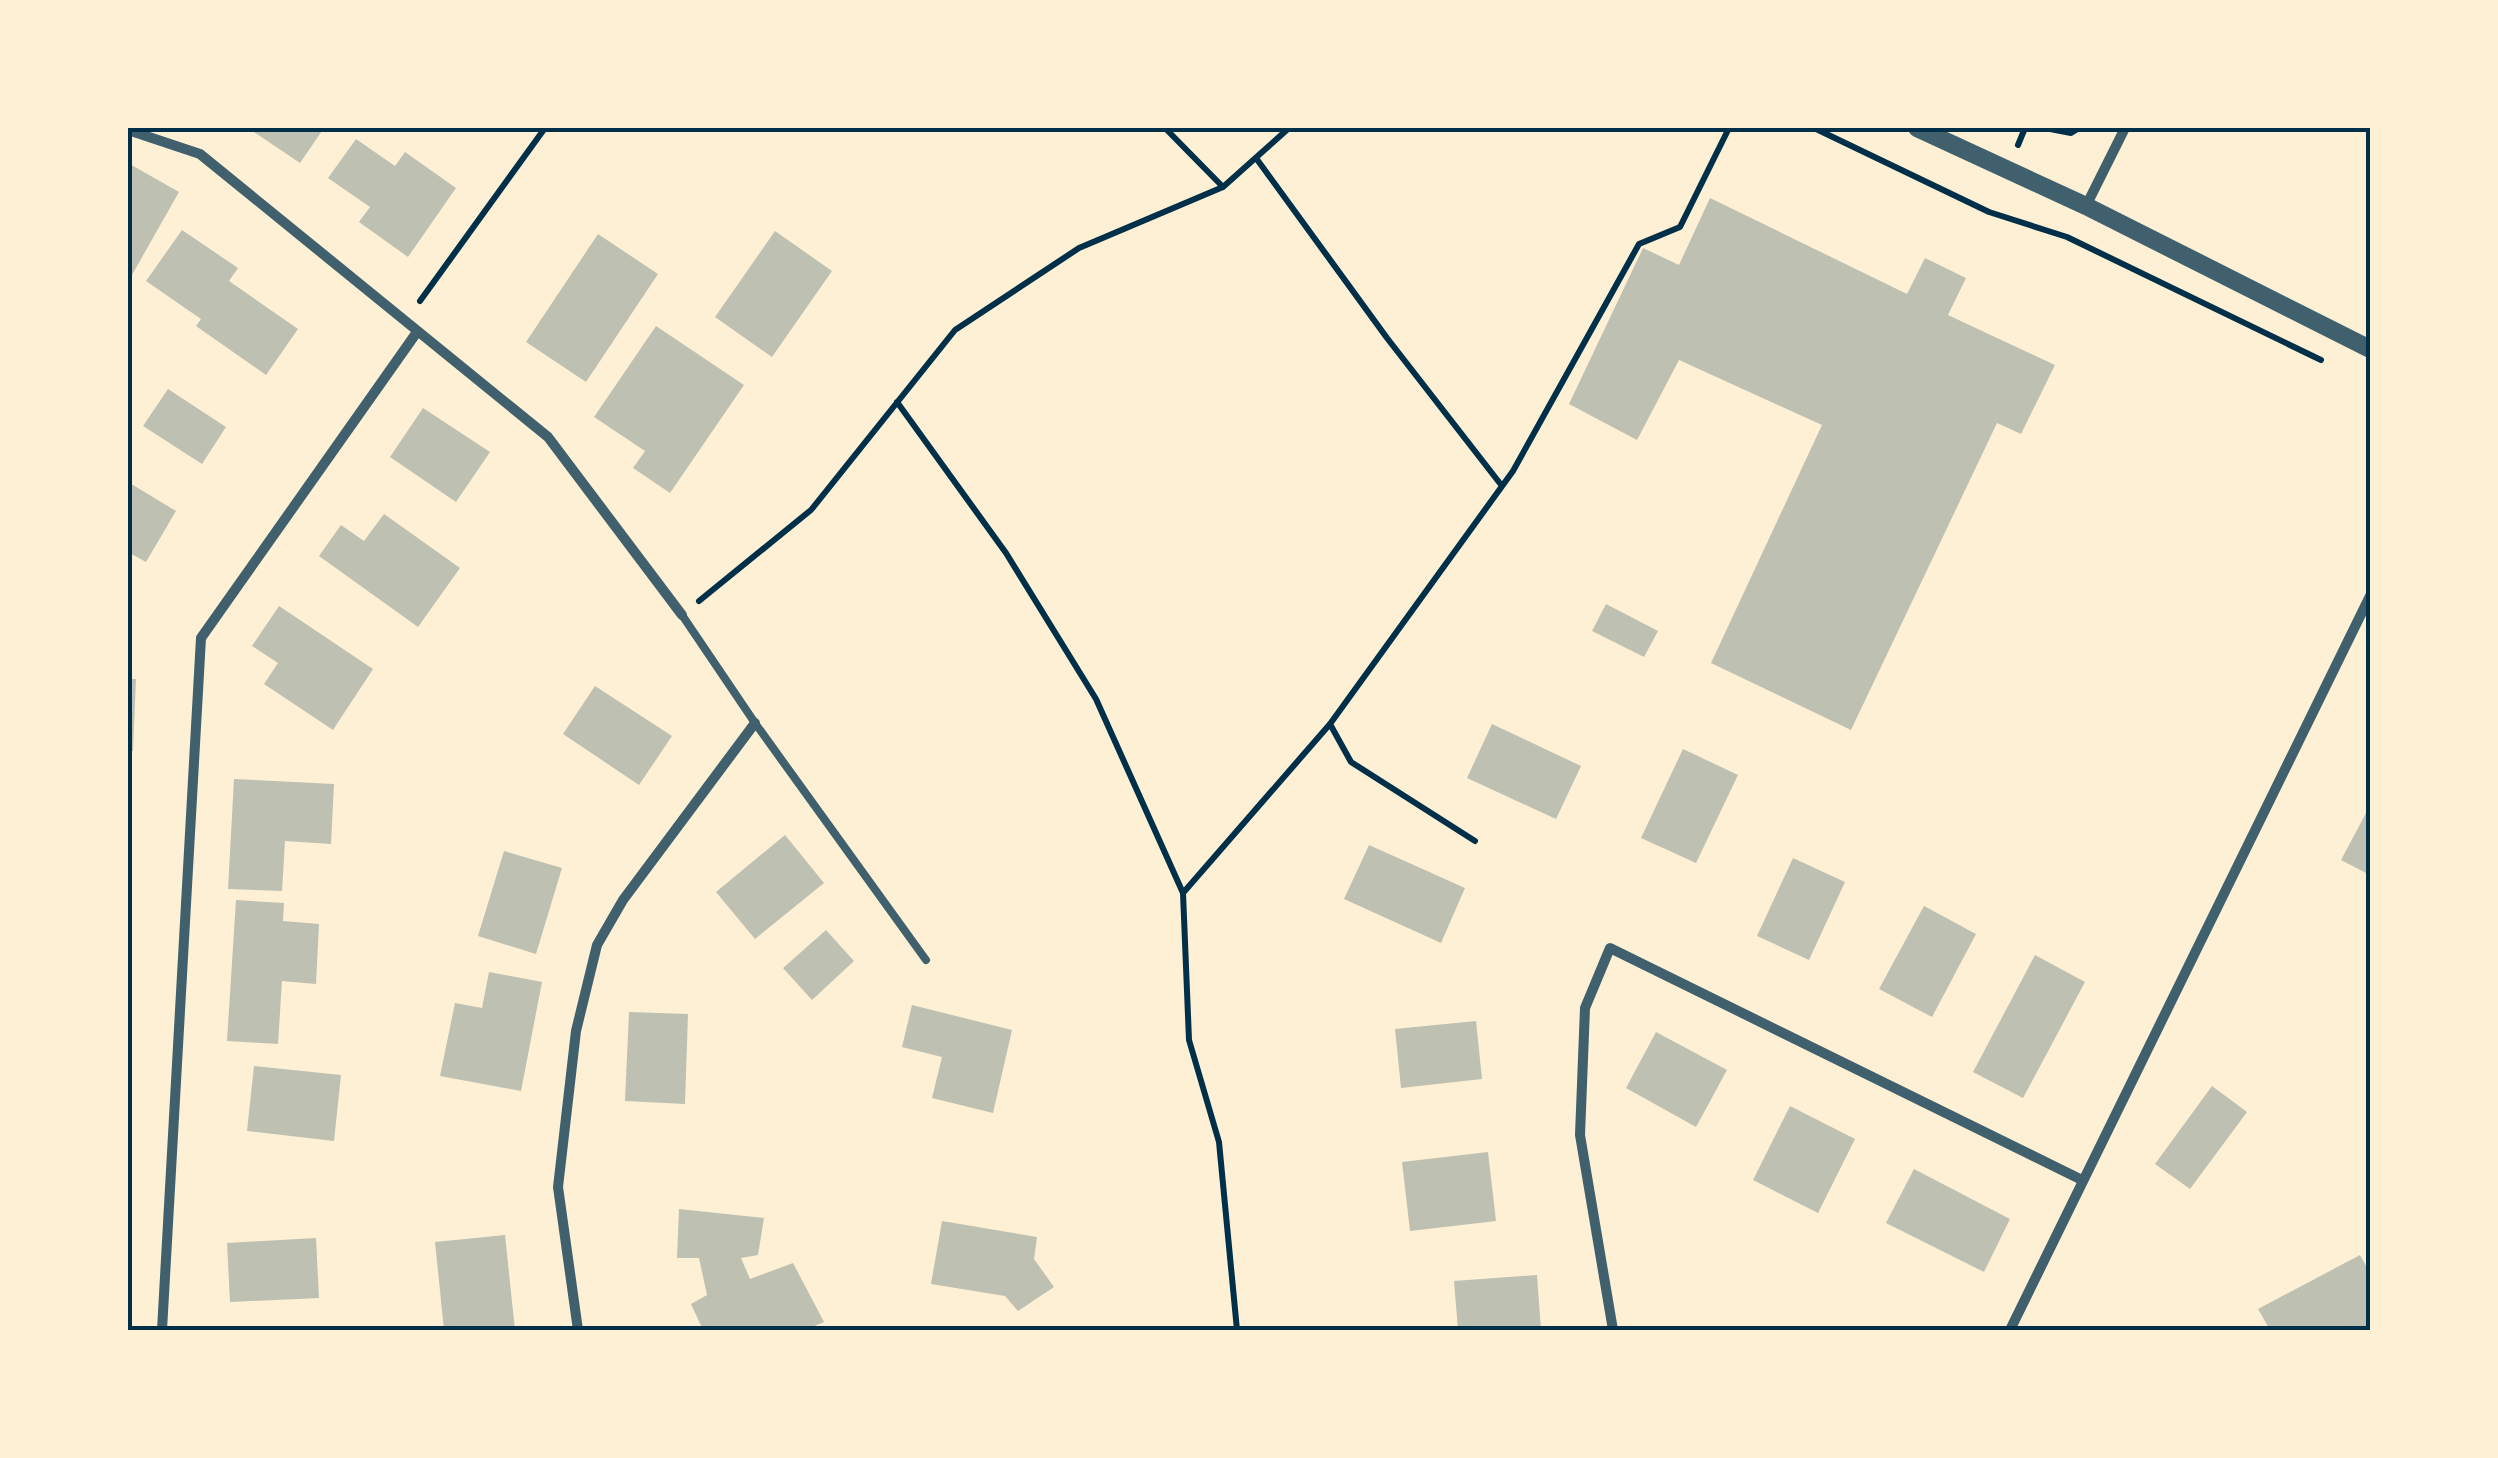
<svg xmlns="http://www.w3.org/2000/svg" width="2498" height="1458" font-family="Overpass,sans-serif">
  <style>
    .building { fill: #bec0b2 }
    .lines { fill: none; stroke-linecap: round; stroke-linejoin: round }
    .path { stroke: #003049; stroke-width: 6 }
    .service { stroke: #3f606c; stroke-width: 8 }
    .minor { stroke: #3f606c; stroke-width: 10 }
    .tertiary { stroke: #3f606c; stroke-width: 18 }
    .neatline { fill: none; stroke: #003049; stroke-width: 4 }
  </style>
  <rect width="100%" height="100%" fill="#fdf0d5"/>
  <path class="building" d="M248,128H324L300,163Z
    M356,139L395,166L405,152L456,188L408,257L359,222L370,207L328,178Z
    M128,163L179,192L128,282Z
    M1710,198L1907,294L1925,258L1966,278L1948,315L2055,365L2021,434L1997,423L1851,730L1711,663L1822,425L1679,360L1637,440L1569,404L1643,248L1679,265Z
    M182,230L238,268L229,281L298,329L266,375L196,326L201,319L146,281Z
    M775,231L832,271L772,357L715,317Z
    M598,234L658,274L586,382L526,342Z
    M656,326L744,385L670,493L633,468L645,451L594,417Z
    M168,389L226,427L202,464L143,426Z
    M423,408L490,452L456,502L390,457Z
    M128,482L176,511L146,562L128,552Z
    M384,514L460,568L418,627L319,556L341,525L364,541Z
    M1606,604L1658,631L1644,657L1592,631Z
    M279,606L373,669L333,730L264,684L278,663L252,646Z
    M128,679H136L133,751H128Z
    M595,686L672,736L639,785L563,734Z
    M1492,724L1581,766L1556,819L1467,778Z
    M1683,749L1738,775L1696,863L1641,838Z
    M234,779L334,784L331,844L285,841L282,891L228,889Z
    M2366,813L2370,815V875L2341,860Z
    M785,835L824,883L755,939L716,892Z
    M1369,845L1465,888L1441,943L1344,899Z
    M504,851L562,868L536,954L478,936Z
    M1793,858L1845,882L1809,960L1757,936Z
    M236,900L284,903L283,921L319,924L316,984L282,981L278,1044L227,1041Z
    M1924,906L1976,934L1932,1017L1879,989Z
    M826,930L854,961L812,1000L783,968Z
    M2035,955L2085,982L2023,1098L1973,1072Z
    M489,972L542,982L521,1091L440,1076L455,1003L482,1008Z
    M912,1005L1012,1030L993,1113L932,1098L942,1057L902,1047Z
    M629,1012L688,1014L685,1104L625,1101Z
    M1476,1021L1482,1079L1401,1088L1395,1029Z
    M1656,1032L1727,1070L1696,1127L1626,1088Z
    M254,1066L341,1075L334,1141L247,1131Z
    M2212,1086L2247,1112L2190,1189L2155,1164Z
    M1790,1106L1855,1139L1818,1213L1753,1180Z
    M1488,1152L1496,1221L1410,1231L1402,1162Z
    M1914,1169L2010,1219L1984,1272L1886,1223Z
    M679,1209L764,1218L758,1255L741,1258L750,1279L793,1263L824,1322L805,1330H703L691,1304L707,1295L699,1258H677Z
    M942,1221L1037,1237L1034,1259L1054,1287L1018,1311L1005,1296L931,1284Z
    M505,1235L515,1330H444L435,1242Z
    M316,1238L319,1298L230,1302L227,1243Z
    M2360,1255L2370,1273V1324L2359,1330H2270L2258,1309Z
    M1537,1275L1541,1330H1458L1454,1281Z"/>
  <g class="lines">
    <path class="path" d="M1165,128L1223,187
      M1814,128L1989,212L2067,237L2321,360
      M2045,128L2071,133L2079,128
      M2018,145L2025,128
      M1256,158L1387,338L1502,486
      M420,301L545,128
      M897,402L1006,553L1096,699L1183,893L1189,1040L1219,1142L1237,1330
      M699,601L811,510L955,330L1079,248L1223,187L1289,128
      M1330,724L1351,762L1475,841
      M1183,893L1330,724L1513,471L1639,244L1680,227L1729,128"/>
    <path class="service" d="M682,615L755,723L926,960"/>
    <path class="minor" d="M128,130L200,154L548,437L682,615
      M2086,206L2125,128
      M162,1330L201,638L417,332
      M578,1330L558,1187L576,1031L597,945L623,900L755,723
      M1613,1330L1580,1135L1585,1008L1610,948L2082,1180
      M2010,1330L2370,596"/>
    <path class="tertiary" d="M1917,128L2086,206L2370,349"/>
  </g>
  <rect width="2498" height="1458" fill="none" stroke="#fdf0d5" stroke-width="260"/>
  <rect x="130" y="130" width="2238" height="1198" class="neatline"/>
</svg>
